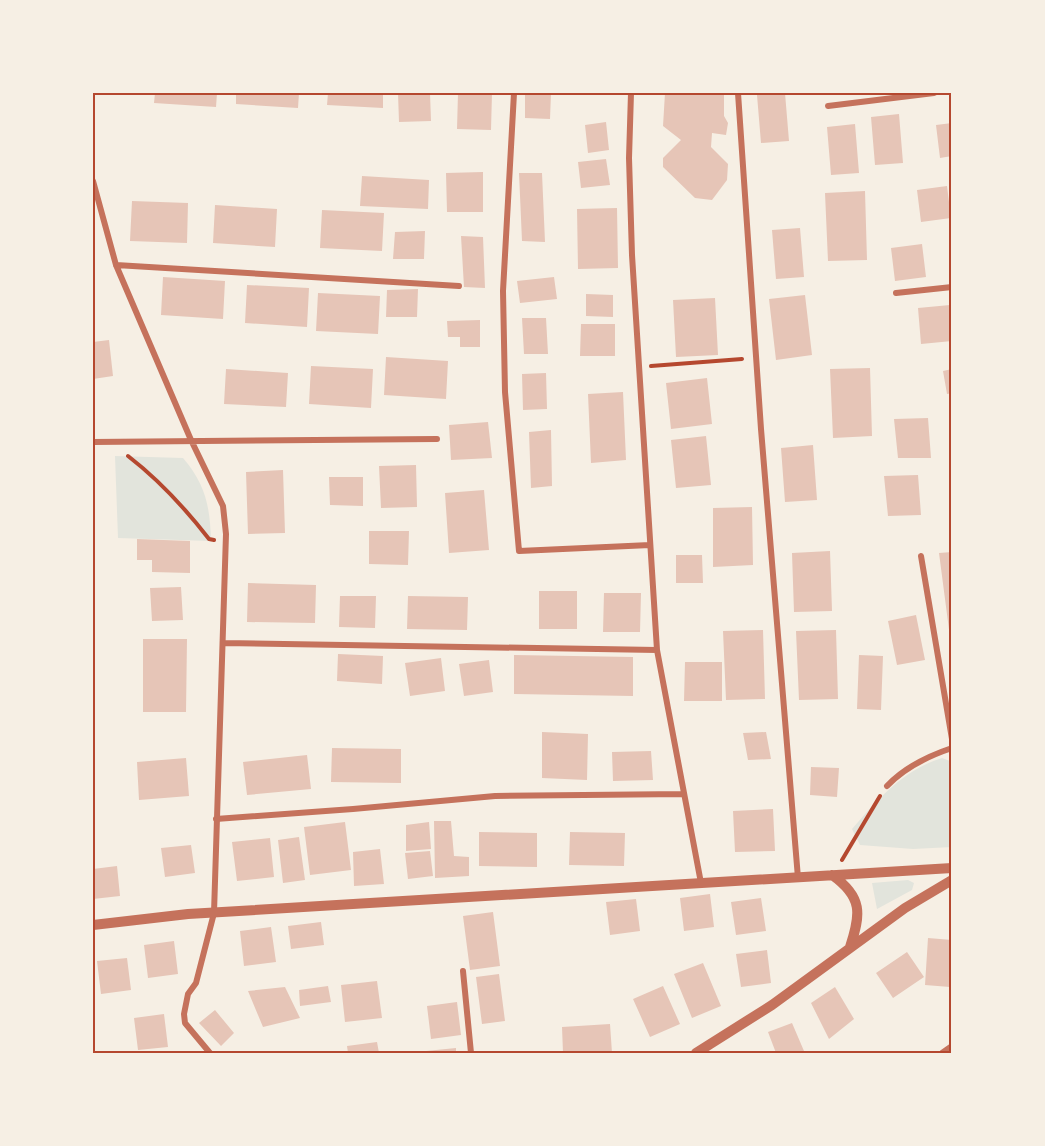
<svg xmlns="http://www.w3.org/2000/svg" width="1045" height="1146" font-family="Quicksand,sans-serif">
  <style>
    .green { fill: #e2e4dc }
    .building { fill: #e6c5b7 }
    .lines { fill: none; stroke-linecap: round; stroke-linejoin: round }
    .path { stroke: #b5482f; stroke-width: 4 }
    .minor { stroke: #c5725c; stroke-width: 6 }
    .tertiary { stroke: #c5725c; stroke-width: 10 }
    .neatline { fill: none; stroke: #b5482f; stroke-width: 2 }
  </style>
  <rect width="100%" height="100%" fill="#f6efe4"/>
  <path class="green" d="M115,456L183,458C206,485 210,507 211,541L118,538Z
    M942,758L950,761L952,764V847L913,849L860,845L852,829C878,799 903,770 942,758Z
    M908,880L914,883L912,890L877,909L872,883Z"/>
  <path class="building" d="M155,93H217L216,107L154,103Z
    M236,93H299L298,108L236,104Z
    M328,93H383V108L327,105Z
    M398,93H430L431,121L399,122Z
    M458,93H492L491,130L457,129Z
    M525,93H551L550,119L525,118Z
    M665,93H724V116L728,123L726,135L712,133L711,147L728,164L727,180L712,200L695,198L663,167V158L681,140L663,126Z
    M785,93L789,141L761,143L757,95Z
    M899,114L903,163L875,165L871,117Z
    M606,122L609,150L588,153L585,125Z
    M952,123V156L940,158L936,125Z
    M855,124L859,173L831,175L827,127Z
    M606,159L610,185L581,188L578,162Z
    M483,172V212H447L446,173Z
    M519,173H542L545,242L522,241Z
    M362,176L429,180L428,209L360,206Z
    M947,186L951,218L921,222L917,190Z
    M865,191L867,260L828,261L825,193Z
    M132,201L188,203L187,243L130,241Z
    M215,205L277,209L275,247L213,243Z
    M617,208L618,268L578,269L577,209Z
    M322,210L384,213L382,251L320,248Z
    M800,228L804,277L776,279L772,230Z
    M425,231L424,259H393L395,232Z
    M461,236L483,237L485,288L464,287Z
    M922,244L926,277L895,281L891,248Z
    M163,277L225,281L223,319L161,315Z
    M554,277L557,299L520,303L517,281Z
    M247,285L309,288L307,327L245,323Z
    M418,289L417,317H386L387,290Z
    M318,293L380,296L378,334L316,331Z
    M586,294L613,295V317L586,316Z
    M805,295L812,355L776,360L769,299Z
    M715,298L718,355L676,357L673,300Z
    M950,305L952,341L921,344L918,308Z
    M522,318H546L548,354H524Z
    M480,320V347H460V337H448L447,321Z
    M581,324H615V356H580Z
    M109,340L113,376L93,379V342Z
    M386,357L448,361L446,399L384,395Z
    M311,366L373,369L371,408L309,404Z
    M870,368L872,436L833,438L830,369Z
    M226,369L288,373L286,407L224,404Z
    M952,369V393L947,394L943,371Z
    M546,373L547,409L523,410L522,374Z
    M707,378L712,424L671,429L666,383Z
    M623,392L626,460L591,463L588,394Z
    M928,418L931,458H898L894,419Z
    M488,422L492,458L451,460L449,425Z
    M551,430L552,486L531,488L529,432Z
    M706,436L711,485L676,488L671,440Z
    M813,445L817,500L785,502L781,448Z
    M416,465L417,507L381,508L379,466Z
    M283,470L285,533L248,534L246,472Z
    M918,475L921,515L888,516L884,476Z
    M329,477H363V506L330,505Z
    M484,490L489,550L449,553L445,493Z
    M752,507L753,565L713,567V508Z
    M369,531H409L408,565L369,564Z
    M137,539L190,541V573L152,572V560H137Z
    M830,551L832,611L794,612L792,553Z
    M952,552V645H951L939,553Z
    M676,555H702L703,583H676Z
    M248,583L316,585L315,623L247,622Z
    M181,587L183,620L152,621L150,588Z
    M539,591H577V629H539Z
    M604,593H641L640,632H603Z
    M340,596H376L375,628L339,627Z
    M408,596L468,597L467,630L407,629Z
    M916,615L925,660L897,665L888,621Z
    M763,630L765,699L726,700L723,631Z
    M836,630L838,699L799,700L796,631Z
    M143,639H187L186,712H143Z
    M338,654L383,656L382,684L337,681Z
    M514,655L633,657V696L514,694Z
    M859,655L883,656L881,710L857,709Z
    M441,658L445,691L410,696L405,663Z
    M489,660L493,692L464,696L459,664Z
    M685,662H722V701H684Z
    M542,732L588,734L587,780L542,778Z
    M766,732L771,759L748,760L743,733Z
    M332,748L401,749V783L331,782Z
    M651,751L653,780L613,781L612,752Z
    M307,755L311,789L247,795L243,762Z
    M186,758L189,796L139,800L137,762Z
    M811,767L839,768L837,797L810,795Z
    M773,809L775,851L735,852L733,811Z
    M434,821H451L454,856L469,857V876L435,878Z
    M345,822L351,870L310,875L304,827Z
    M429,822L431,849L406,851V825Z
    M479,832L537,833V867L479,866Z
    M570,832L625,833L624,866L569,865Z
    M299,837L305,880L283,883L278,840Z
    M270,838L274,877L237,881L232,842Z
    M191,845L195,873L165,877L161,848Z
    M380,849L384,884L354,886L353,852Z
    M430,851L433,876L408,879L405,853Z
    M117,866L120,896L93,899V869Z
    M710,894L714,927L684,931L680,898Z
    M761,898L766,931L736,935L731,902Z
    M636,899L640,931L610,935L606,902Z
    M493,912L500,966L470,970L463,916Z
    M321,922L324,945L291,949L288,926Z
    M271,927L276,962L244,966L240,931Z
    M928,938L952,940L950,987L925,985Z
    M174,941L178,974L148,978L144,945Z
    M767,950L771,983L741,987L736,954Z
    M907,952L924,977L893,998L876,973Z
    M127,958L131,990L101,994L97,961Z
    M703,963L721,1006L692,1018L674,974Z
    M499,974L505,1021L482,1024L476,977Z
    M377,981L382,1018L345,1022L341,985Z
    M328,986L331,1002L300,1006L299,990Z
    M663,986L680,1024L650,1037L633,999Z
    M285,987L300,1018L263,1027L248,991Z
    M835,987L854,1019L829,1039L811,1003Z
    M457,1002L461,1035L431,1039L427,1006Z
    M215,1010L234,1033L221,1046L199,1023Z
    M164,1014L168,1047L138,1050L134,1018Z
    M792,1023L804,1051L798,1053H776L768,1032Z
    M610,1024L612,1053H563L562,1027Z
    M377,1042L379,1053H348L347,1046Z
    M456,1048V1053H426V1051Z"/>
  <g class="lines">
    <path class="path" d="M651,366L742,359
      M128,456C159,480 185,508 209,539L214,540
      M842,860L880,796"/>
    <path class="minor" d="M514,93L503,291L505,392L519,551L650,545
      M631,93L629,158L632,255L657,650L701,883
      M738,93L761,429L798,878
      M828,106L934,93
      M93,181L116,265L191,440L223,506L226,534L214,913L196,983L188,994L184,1014L185,1023L210,1053
      M116,265L459,286
      M896,293L952,287
      M93,442L437,439
      M921,556L952,739
      M223,643L657,650
      M887,786C905,767 928,756 952,748
      M216,819L353,809L495,796L684,794
      M463,971L471,1053
      M942,1053L952,1046"/>
    <path class="tertiary" d="M832,875C863,897 861,914 850,947
      M93,925L188,914L952,868
      M696,1053L772,1005L905,908L952,880"/>
  </g>
  <rect width="1045" height="1146" fill="none" stroke="#f6efe4" stroke-width="189"/>
  <rect x="94" y="94" width="856" height="958" class="neatline"/>
</svg>
